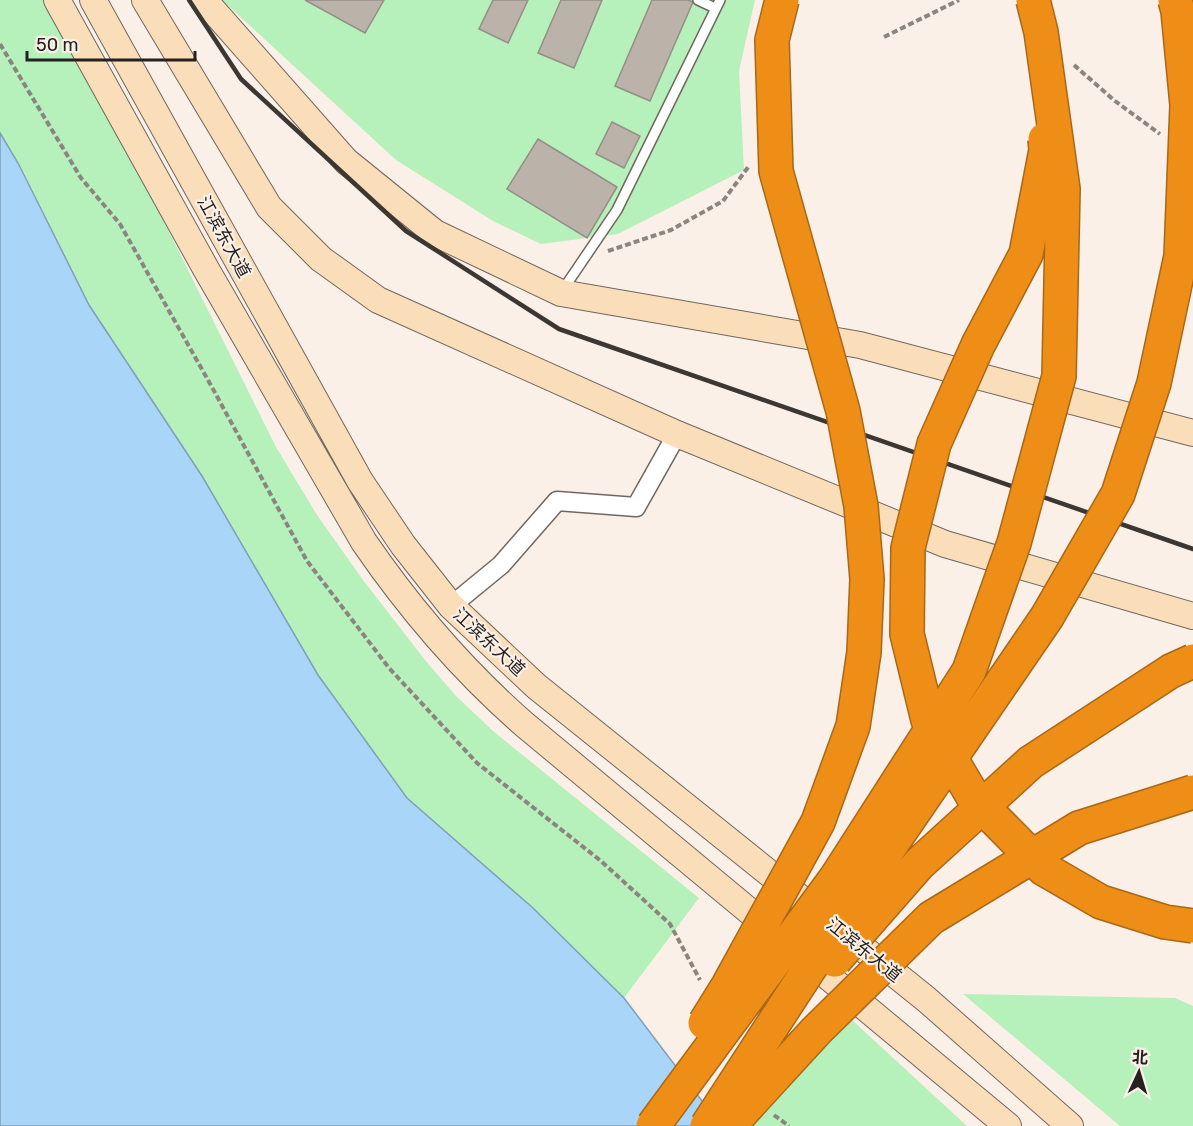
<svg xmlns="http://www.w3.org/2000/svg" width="1193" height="1126" font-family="Rubik,'Noto Sans SC',sans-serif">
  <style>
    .green { fill: #b6f0ba }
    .water { fill: #a9d5f8; stroke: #819fb7; stroke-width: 1.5 }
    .building { fill: #bbb3a9; stroke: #958e85; stroke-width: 1.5 }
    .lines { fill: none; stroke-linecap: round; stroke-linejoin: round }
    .lane-casing { stroke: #70675f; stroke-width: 12 }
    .street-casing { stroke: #70675f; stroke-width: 21 }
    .secondary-casing { stroke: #70675f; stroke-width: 28 }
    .path { stroke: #8c857f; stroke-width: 4; stroke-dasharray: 6 3; stroke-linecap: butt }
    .lane { stroke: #fff; stroke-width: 9 }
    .street { stroke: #fff; stroke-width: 18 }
    .secondary { stroke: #faddb9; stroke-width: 26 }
    .rail { stroke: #3c3733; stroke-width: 4.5 }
    .highway-bridge-casing { stroke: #a86819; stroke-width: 36; stroke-linecap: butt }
    .highway-bridge { stroke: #ef8e16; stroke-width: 33 }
    .labels { text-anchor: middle; stroke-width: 4.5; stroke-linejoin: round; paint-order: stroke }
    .street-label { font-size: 18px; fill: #25211e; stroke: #fbf0e8 }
  </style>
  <rect width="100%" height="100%" fill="#fbf0e8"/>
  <path class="green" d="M0,0H45L110,113L276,447L317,515L363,580L425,660L456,696L493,731L699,898L624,998L533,908L407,798L318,675L202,476L89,305L18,163L0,133Z
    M222,0H755L739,71L744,170L618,234L541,244L493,221L396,160Z
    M963,994L1175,998L1193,1006V1126H1120Z
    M827,997L967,1126H747Z"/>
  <path class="water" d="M0,133L18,163L89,305L202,476L318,675L407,798L533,908L624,998L721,1126H0Z"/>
  <path class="building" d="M305,0H384L365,33Z
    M493,0H528L508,43L479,29Z
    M561,0H602L574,68L538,53Z
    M652,0H688L693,2L650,101L615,86Z
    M612,122L640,136L624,168L596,154Z
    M538,139L617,187L587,238L507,189Z"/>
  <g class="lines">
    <defs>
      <path id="lane" d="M698,0L715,8
        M562,291L617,210L720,0"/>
      <path id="street" d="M451,606L501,565L557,501L636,507L677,434"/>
      <path id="secondary" d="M57,0L206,269L364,542C410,609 463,671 525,725L1008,1126
        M93,0L360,481L403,545L451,606L536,686L926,999L1070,1126
        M145,0L269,207L321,259L378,300L677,434L945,544L1193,616
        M204,0L346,161L435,233L561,293L860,345L1193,433"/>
    </defs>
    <use href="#lane" class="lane-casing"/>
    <use href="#street" class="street-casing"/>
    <use href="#secondary" class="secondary-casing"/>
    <path class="path" d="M884,37L959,0
      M0,44L81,178L120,224L208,380L307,561L389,668L477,763L601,861L670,924L700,980
      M1074,65L1115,101L1160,134
      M608,251L671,230L723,201L749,166
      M774,1115L789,1126"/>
    <use href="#lane" class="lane"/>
    <use href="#street" class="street"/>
    <use href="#secondary" class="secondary"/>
    <path class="rail" d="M189,0L241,79L406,231L559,329L1193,549"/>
    <defs>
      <path id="highway-bridge" d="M1045,139L1046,150L1026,254L978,345L934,444L908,548L907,634L928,720L974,798L1044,869L1101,902L1165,922L1193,926
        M835,960L919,864L1031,762L1171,671L1193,661
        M705,1023L728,986L818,822L853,726L864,652L867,579L861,506L843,411L776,171L772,40L782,0
        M653,1126L836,878L969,671L1014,543L1059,376L1063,189L1041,32L1033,0
        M707,1126L867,880L1047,617L1118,494L1154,383L1181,256L1187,105L1178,11L1175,0
        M729,1126L816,1031L931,918L1079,828L1193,792"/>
    </defs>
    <use href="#highway-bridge" class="highway-bridge-casing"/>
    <use href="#highway-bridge" class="highway-bridge"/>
  </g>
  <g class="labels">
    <g class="street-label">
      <text transform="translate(224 237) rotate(61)" y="6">江滨东大道</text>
      <text transform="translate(489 642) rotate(43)" y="6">江滨东大道</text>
      <text transform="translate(864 950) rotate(39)" y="6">江滨东大道</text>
    </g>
  </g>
  <g transform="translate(1139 1072) rotate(4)" stroke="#fbf0e8" stroke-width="4.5" paint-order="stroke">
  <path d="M0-4.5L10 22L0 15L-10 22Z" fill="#25211e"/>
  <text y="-9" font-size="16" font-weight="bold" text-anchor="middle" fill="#25211e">北</text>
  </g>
  <path d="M27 51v9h168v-9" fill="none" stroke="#25211e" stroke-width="3"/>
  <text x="36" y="51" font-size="18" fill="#25211e" stroke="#fbf0e8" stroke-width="4.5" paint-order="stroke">50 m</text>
</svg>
